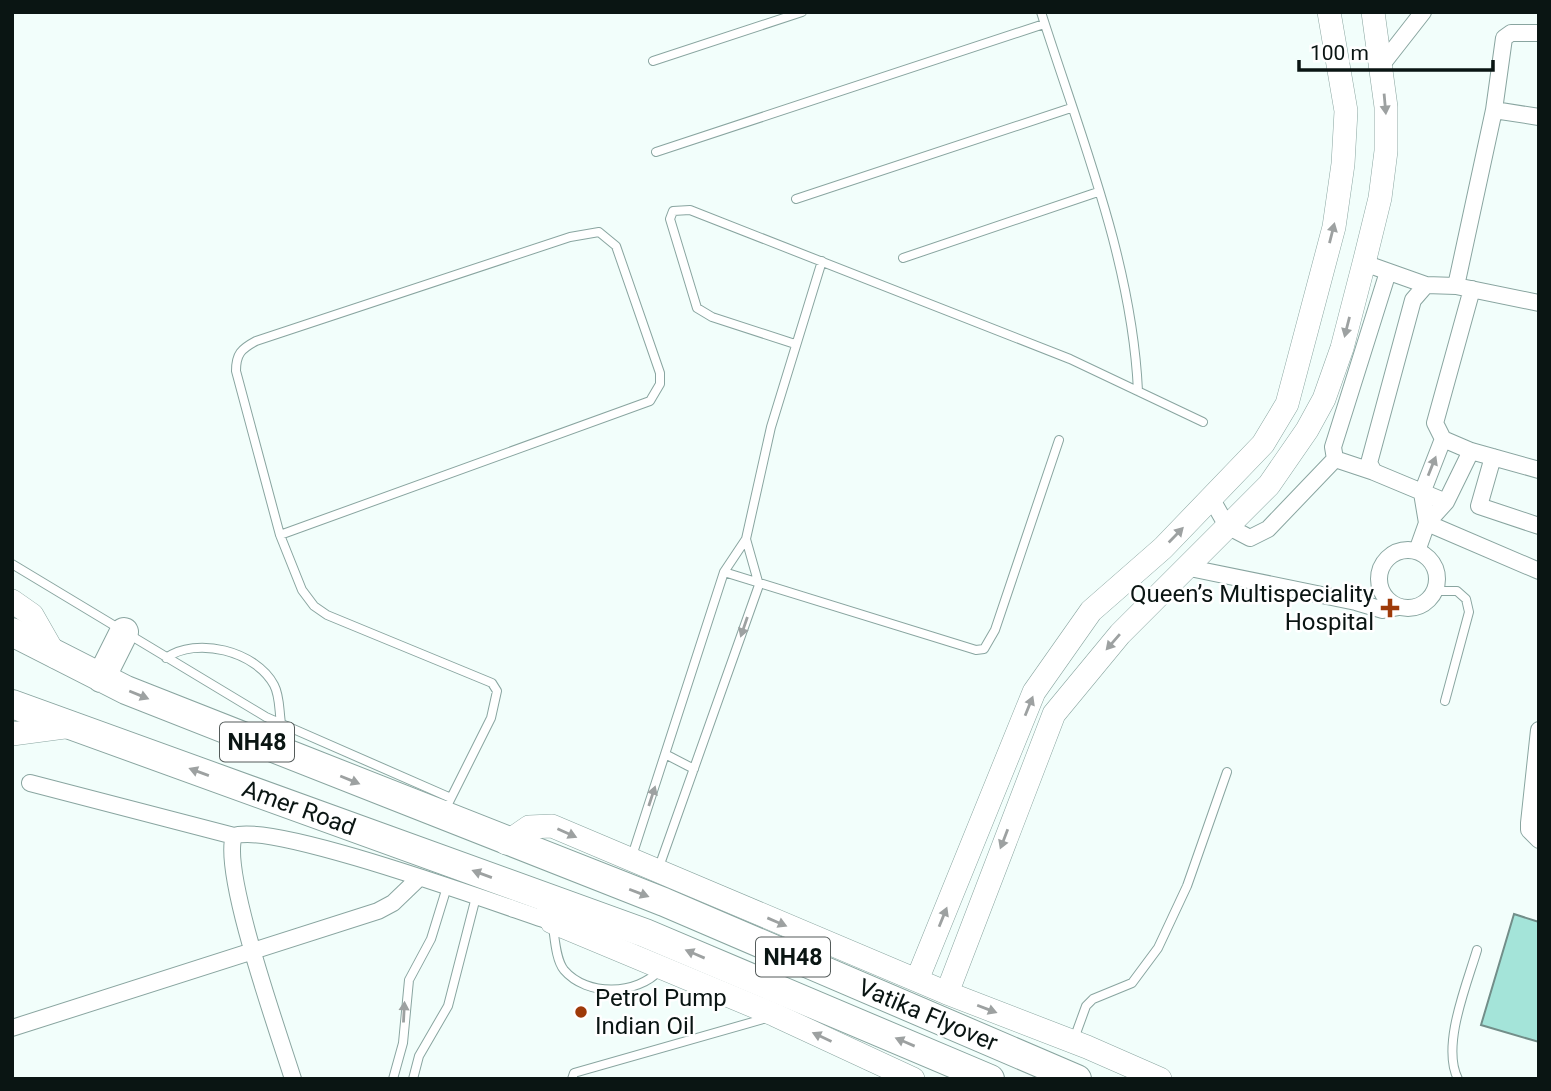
<svg xmlns="http://www.w3.org/2000/svg" width="1551" height="1091" font-family="Roboto,sans-serif">
  <style>
    .building { fill: #a4e4d9; stroke: #728e89; stroke-width: 2 }
    .lines { fill: none; stroke-linecap: round; stroke-linejoin: round }
    .lane-casing { stroke: #89a5a0; stroke-width: 10 }
    .street-casing { stroke: #89a5a0; stroke-width: 18 }
    .secondary-casing { stroke: #89a5a0; stroke-width: 24 }
    .highway-casing { stroke: #89a5a0; stroke-width: 30 }
    .lane { stroke: #fff; stroke-width: 8 }
    .street { stroke: #fff; stroke-width: 16 }
    .secondary { stroke: #fff; stroke-width: 23 }
    .highway { stroke: #fff; stroke-width: 28 }
    .oneway { fill: #9da1a1 }
    .poi-dot { fill: #9e3a09; stroke: #fff; stroke-width: 2.5 }
    .labels { text-anchor: middle; stroke-width: 5; stroke-linejoin: round; paint-order: stroke }
    .shield { fill: #fff; stroke: #545b5a; stroke-width: 2 }
    .shield-label { font-size: 23px; font-weight: bold; fill: #0a1513 }
    .poi-label { font-size: 24px; fill: #0a1513; stroke: #fff; text-anchor: end }
    .street-label { font-size: 24px; fill: #0a1513; stroke: #fff }
  </style>
  <rect width="100%" height="100%" fill="#f2fefb"/>
  <path class="building" d="M1514,914L1539,922V1042L1481,1025Z"/>
  <g class="lines">
    <defs>
      <path id="lane" d="M1041,12C1080,135 1132,261 1138,391
        M653,61L802,12
        M656,152L1044,24
        M796,199L1071,108
        M903,258L1098,192
        M795,344L712,317L697,308L670,219L673,211L690,210L1070,359L1203,422
        M280,535L650,401L660,384V373L616,246L599,232L570,237L256,341C241,349 236,354 236,371L280,535L302,590L314,606L327,615L492,683L497,691L491,718L445,810
        M12,564L266,717L451,798
        M724,572L976,650L984,649L995,630L1059,440
        M1435,591H1457L1466,599L1469,612L1445,701
        M166,658C196,636 256,651 274,685C280,696 279,711 281,723
        M665,754L694,769
        M632,856L724,572L746,539L771,427L822,261
        M659,867L759,585L746,539
        M553,927C555,940 556,960 564,970C587,997 637,995 660,970
        M1074,1039L1086,1006L1093,999L1132,983L1158,948L1187,886L1227,772
        M393,1079L403,1043L409,980L431,939L447,887
        M413,1079L419,1056L448,1006L476,897
        M572,1079L574,1073L767,1018
        M1458,1079C1441,1046 1467,984 1477,950"/>
      <path id="street" d="M1380,67L1423,12
        M1494,110L1539,117
        M1364,263L1426,285L1456,286L1539,303
        M1426,285L1413,300L1369,463L1374,472L1446,502
        M1456,286L1494,110L1504,38L1511,33H1539
        M1472,289L1435,423L1443,439L1471,451L1539,470
        M1493,457L1479,506L1539,526
        M1374,472L1335,459L1333,447L1388,272
        M1211,498L1227,526L1250,538L1268,529L1335,459
        M1427,523L1539,571
        M1427,523L1422,493L1443,439
        M1379 579a29 29 0 1 1 58 0a29 29 0 1 1-58 0Z
        M1417,551L1427,523L1446,502L1471,451
        M1185,567L1356,602L1383,610L1399,607
        M1539,730L1529,823V830L1539,840
        M30,783L234,836
        M12,1028L378,911L393,903L419,878
        M293,1079C279,1034 221,872 234,836C272,821 500,905 552,922"/>
      <path id="secondary" d="M12,601L32,615L56,657
        M12,734L72,726
        M506,843L529,827L552,826L947,993L1087,1047L1160,1079
        M546,897L552,922L775,1015L913,1079
        M917,980L1034,692L1091,611L1163,548L1263,444L1287,404L1334,227L1343,164L1346,111L1329,12
        M947,993L1054,714L1120,634L1269,485L1307,430L1324,399L1342,348L1364,263L1380,198L1386,151V107L1373,12"/>
      <path id="highway" d="M12,632L126,690L664,902L1077,1079
        M101,678L124,632
        M12,704L645,933L990,1079"/>
    </defs>
    <use href="#lane" class="lane-casing"/>
    <use href="#street" class="street-casing"/>
    <use href="#secondary" class="secondary-casing"/>
    <use href="#highway" class="highway-casing"/>
    <use href="#lane" class="lane"/>
    <use href="#street" class="street"/>
    <use href="#secondary" class="secondary"/>
    <use href="#highway" class="highway"/>
  </g>
  <defs><path id="oneway-solid" d="M-6-.8H1V-3.2L6.5 0L1 3.2V.8H-6Z" transform="scale(1.75)"/></defs>
  <g class="oneway">
    <use href="#oneway-solid" transform="translate(1385 104) rotate(85)"/>
    <use href="#oneway-solid" transform="translate(1332 233) rotate(-76)"/>
    <use href="#oneway-solid" transform="translate(1347 327) rotate(104)"/>
    <use href="#oneway-solid" transform="translate(1432 466) rotate(-68)"/>
    <use href="#oneway-solid" transform="translate(1176 535) rotate(-46)"/>
    <use href="#oneway-solid" transform="translate(744 627) rotate(109)"/>
    <use href="#oneway-solid" transform="translate(1113 642) rotate(131)"/>
    <use href="#oneway-solid" transform="translate(139 695) rotate(22)"/>
    <use href="#oneway-solid" transform="translate(1029 706) rotate(-68)"/>
    <use href="#oneway-solid" transform="translate(199 772) rotate(-160)"/>
    <use href="#oneway-solid" transform="translate(350 780) rotate(22)"/>
    <use href="#oneway-solid" transform="translate(652 796) rotate(-72)"/>
    <use href="#oneway-solid" transform="translate(567 833) rotate(24)"/>
    <use href="#oneway-solid" transform="translate(1004 839) rotate(111)"/>
    <use href="#oneway-solid" transform="translate(482 874) rotate(-160)"/>
    <use href="#oneway-solid" transform="translate(639 893) rotate(21)"/>
    <use href="#oneway-solid" transform="translate(943 917) rotate(-68)"/>
    <use href="#oneway-solid" transform="translate(777 922) rotate(23)"/>
    <use href="#oneway-solid" transform="translate(695 954) rotate(-157)"/>
    <use href="#oneway-solid" transform="translate(987 1009) rotate(21)"/>
    <use href="#oneway-solid" transform="translate(404 1012) rotate(-87)"/>
    <use href="#oneway-solid" transform="translate(822 1037) rotate(-155)"/>
    <use href="#oneway-solid" transform="translate(905 1042) rotate(-157)"/>
  </g>
  <g class="poi-dot">
    <path d="M1386.5 597.5h7v7h7v7h-7v7h-7v-7h-7v-7h7z"/>
    <circle cx="581" cy="1012" r="7"/>
  </g>
  <g class="labels">
    <g class="shield">
      <rect x="220" y="722.5" width="74" height="39" rx="5"/>
      <rect x="756" y="937.5" width="74" height="39" rx="5"/>
    </g>
    <g class="shield-label">
      <text x="257" y="750">NH48</text>
      <text x="793" y="965">NH48</text>
    </g>
    <g class="poi-label">
      <text x="1374" y="602">Queen’s Multispeciality<tspan x="1374" dy="28">Hospital</tspan></text>
      <text x="595" y="1006" text-anchor="start">Petrol Pump<tspan x="595" dy="28">Indian Oil</tspan></text>
    </g>
    <g class="street-label">
      <text transform="translate(299 808) rotate(20)" y="8">Amer Road</text>
      <text transform="translate(928 1015) rotate(23)" y="8">Vatika Flyover</text>
    </g>
  </g>
  <rect width="1551" height="1091" fill="none" stroke="#0a1513" stroke-width="28"/>
  <path d="M1299 60v10h194v-10" fill="none" stroke="#0a1513" stroke-width="3.5"/>
  <text x="1310" y="60" font-size="21" fill="#0a1513" stroke="#ffffff" stroke-width="5" paint-order="stroke">100 m</text>
</svg>
